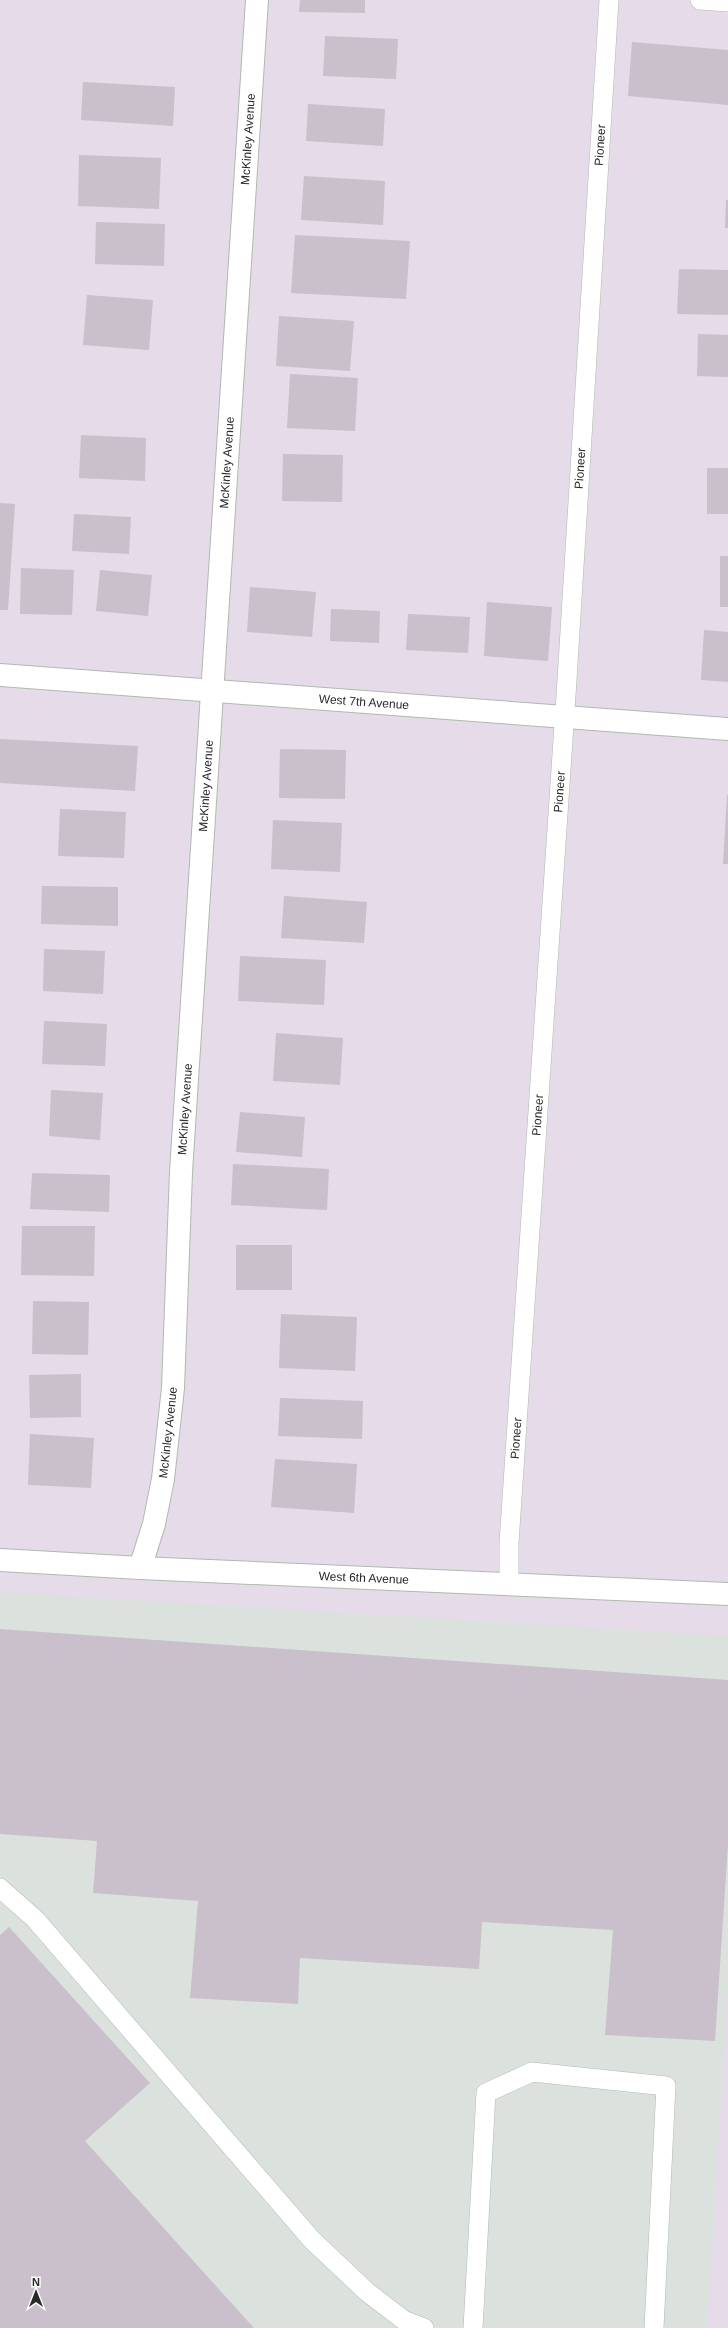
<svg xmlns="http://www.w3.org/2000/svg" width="728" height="2328" font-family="Helvetica,sans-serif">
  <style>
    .industrial { fill: #dbe2de }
    .building { fill: #c9c0cb }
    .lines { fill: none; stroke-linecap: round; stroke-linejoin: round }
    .lane-casing { stroke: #afbaaf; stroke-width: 20 }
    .street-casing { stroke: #afbaaf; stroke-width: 24 }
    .secondary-casing { stroke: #afbaaf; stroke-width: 24 }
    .lane { stroke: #fff; stroke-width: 19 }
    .street { stroke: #fff; stroke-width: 22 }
    .secondary { stroke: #fff; stroke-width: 22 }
    .labels { text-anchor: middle; stroke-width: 3.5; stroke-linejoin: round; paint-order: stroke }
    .street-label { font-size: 12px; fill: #282828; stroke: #fff }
  </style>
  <rect width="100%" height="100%" fill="#e5dbe9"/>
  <path class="industrial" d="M0,1592L728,1636V1987L707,2328H0Z"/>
  <path class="building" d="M300,0H365V13L299,12Z
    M325,36L398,39L396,79L323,76Z
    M632,42L728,50V105L628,96Z
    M83,82L175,87L173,126L81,120Z
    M308,104L385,109L383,146L306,141Z
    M79,155L161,158L159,209L78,206Z
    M304,176L385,181L383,225L301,220Z
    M726,200H728V228H725Z
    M96,222L165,224L164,266L95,264Z
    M295,235L410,241L406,299L291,293Z
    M679,269L728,270V315L677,314Z
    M87,295L153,300L149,350L83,345Z
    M279,316L354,321L350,371L276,366Z
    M698,334L728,335V377L697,376Z
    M290,374L358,378L355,431L287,428Z
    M81,435L146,438L145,481L79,478Z
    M283,454L343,455L342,502L282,501Z
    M707,468H728V514H707Z
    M0,503L15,504L8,610H0Z
    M74,514L131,517L129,554L72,551Z
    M720,556H728V607H720Z
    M21,568L74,570L72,615L20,614Z
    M100,570L152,575L148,616L96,611Z
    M250,587L316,592L312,637L247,632Z
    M487,602L552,607L548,661L484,656Z
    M331,609L380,611L379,643L330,641Z
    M408,614L470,617L468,653L406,650Z
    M704,630L728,632V682L701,680Z
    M0,739L138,746L135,791L0,783Z
    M280,749L346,750L345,799L279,798Z
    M727,795H728V864H723Z
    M60,809L126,812L124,858L58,856Z
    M273,820L342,823L340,872L271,869Z
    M42,886L118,887V926L41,924Z
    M284,896L367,902L364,943L281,938Z
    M44,949L105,951L103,994L43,991Z
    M240,956L326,960L324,1005L238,1001Z
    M44,1021L107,1024L105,1066L42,1064Z
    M276,1033L343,1038L340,1085L273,1081Z
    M51,1090L103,1093L100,1140L49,1136Z
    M240,1112L305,1117L302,1157L236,1152Z
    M233,1164L329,1169L327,1210L231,1205Z
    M32,1173L110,1175L109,1212L30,1209Z
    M22,1226H95L94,1276L21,1275Z
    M236,1245H292V1290H236Z
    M33,1301L89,1302L88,1355L32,1354Z
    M281,1314L357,1317L355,1371L279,1368Z
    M81,1374V1417L30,1418L29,1375Z
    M280,1398L363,1401L362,1439L278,1436Z
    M30,1434L94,1438L91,1488L28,1485Z
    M275,1459L357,1464L354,1513L271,1507Z
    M0,1629L728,1680V1845L715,2041L605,2035L613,1930L482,1922L479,1969L300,1958L298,2004L190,1998L198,1901L93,1893L97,1841L0,1834Z
    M9,1927L150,2083L85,2141L254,2328H0V1935Z"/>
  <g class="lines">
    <defs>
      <g id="lane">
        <path d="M700,0L728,2"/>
        <path id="s1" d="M509,1583V1543L567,680L609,0"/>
        <path d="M0,1888L35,1919L312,2240L367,2292L405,2321L424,2328"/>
        <path d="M473,2328L486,2093L532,2072L666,2086L654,2328"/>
      </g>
      <g id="street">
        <path id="s2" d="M0,675L728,729"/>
        <path id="s3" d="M0,1560L140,1568L154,1524L163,1479L173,1388L181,1172L257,0"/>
      </g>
      <g id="secondary">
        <path id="s4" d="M140,1568L728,1594"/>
      </g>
    </defs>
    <use href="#lane" class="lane-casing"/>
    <use href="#street" class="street-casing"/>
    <use href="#secondary" class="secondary-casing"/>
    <use href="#lane" class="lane"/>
    <use href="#street" class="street"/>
    <use href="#secondary" class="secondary"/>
  </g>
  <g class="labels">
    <g class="street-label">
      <text dy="4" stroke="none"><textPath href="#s3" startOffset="1575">McKinley Avenue</textPath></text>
      <text dy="4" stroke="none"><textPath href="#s1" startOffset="1441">Pioneer</textPath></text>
      <text dy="4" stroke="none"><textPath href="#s3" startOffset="1251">McKinley Avenue</textPath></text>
      <text dy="4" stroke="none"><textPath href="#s1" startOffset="1117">Pioneer</textPath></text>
      <text dy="4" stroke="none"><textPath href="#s2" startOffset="365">West 7th Avenue</textPath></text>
      <text dy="4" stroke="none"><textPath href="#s3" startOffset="927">McKinley Avenue</textPath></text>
      <text dy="4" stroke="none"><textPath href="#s1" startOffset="793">Pioneer</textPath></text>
      <text dy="4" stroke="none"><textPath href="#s3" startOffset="603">McKinley Avenue</textPath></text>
      <text dy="4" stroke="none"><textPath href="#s1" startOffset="469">Pioneer</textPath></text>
      <text dy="4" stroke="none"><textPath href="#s3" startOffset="279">McKinley Avenue</textPath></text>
      <text dy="4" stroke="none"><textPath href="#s1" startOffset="145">Pioneer</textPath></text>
      <text dy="4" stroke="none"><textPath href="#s4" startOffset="224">West 6th Avenue</textPath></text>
    </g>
  </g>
  <g transform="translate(36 2292)" stroke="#ffffff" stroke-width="3" paint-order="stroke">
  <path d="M0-3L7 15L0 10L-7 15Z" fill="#282828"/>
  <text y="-6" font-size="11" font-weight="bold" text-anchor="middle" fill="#282828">N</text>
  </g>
</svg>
